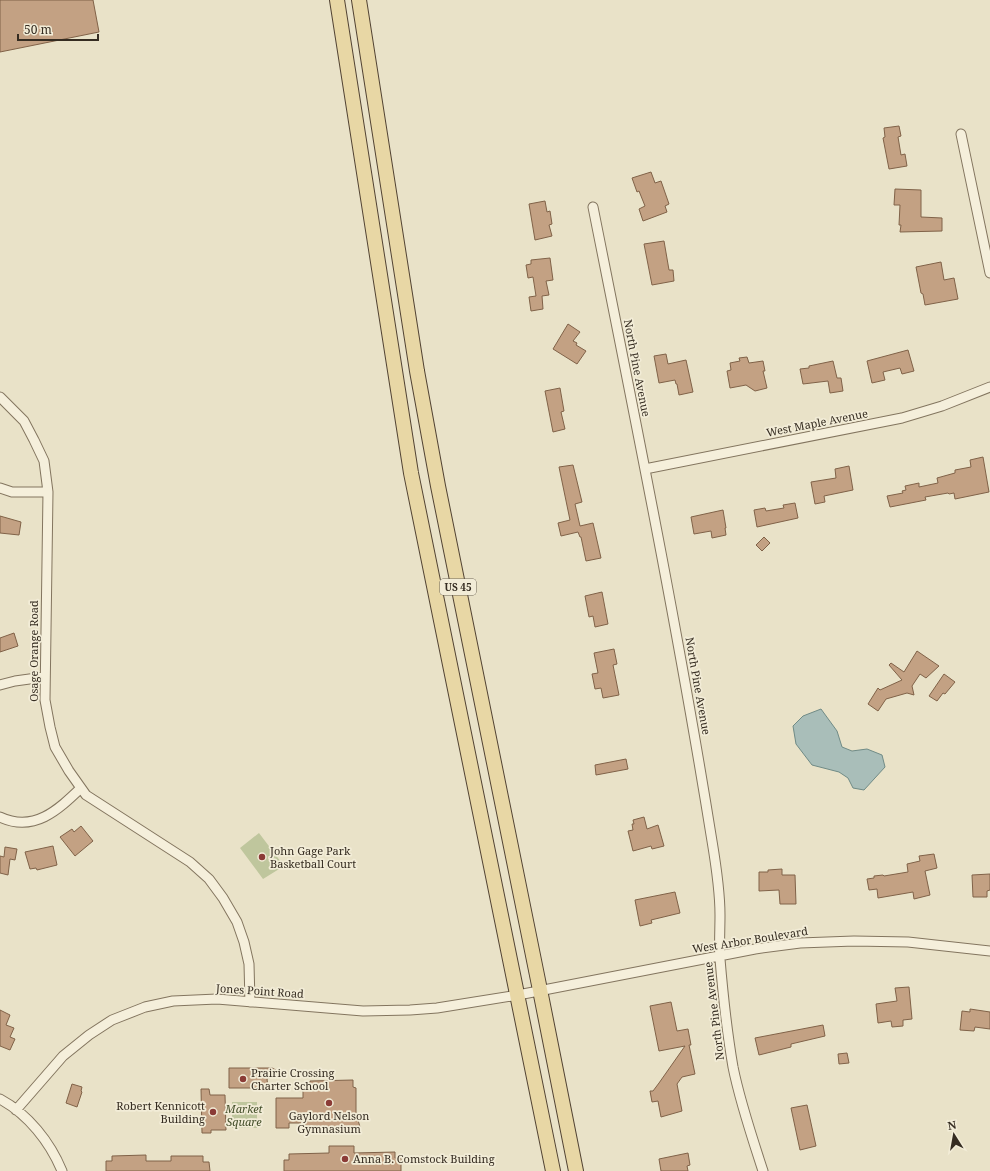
<svg xmlns="http://www.w3.org/2000/svg" width="990" height="1171" font-family="'Noto Serif',serif">
  <style>
    .green { fill: #bfc69d }
    .water { fill: #a9beb9; stroke: #708b86 }
    .building { fill: #c3a183; stroke: #806248 }
    .lines { fill: none; stroke-linecap: round; stroke-linejoin: round }
    .street-casing { stroke: #83755f; stroke-width: 11 }
    .primary-casing { stroke: #524333; stroke-width: 16 }
    .street { stroke: #f5efdb; stroke-width: 9 }
    .primary { stroke: #e8d7a5; stroke-width: 14 }
    .poi-dot { fill: #8b3b36; stroke: #f2ecd7; stroke-width: 1.5 }
    .labels { text-anchor: middle; stroke-width: 3.5; stroke-linejoin: round; paint-order: stroke }
    .shield { fill: #f2ecd7; stroke: #6e6658; stroke-width: 1 }
    .shield-label { font-size: 10px; font-weight: bold; fill: #352c21 }
    .street-label { font-size: 11px; fill: #352c21; stroke: #f2ecd7 }
    .poi-label { font-size: 11px; fill: #352c21; stroke: #f2ecd7; text-anchor: start }
    .park-label { font-size: 11px; font-style: italic; fill: #444f2a; stroke: #f2ecd7 }
  </style>
  <rect width="100%" height="100%" fill="#e9e2c8"/>
  <path class="green" d="M259,833L284,866L263,879L240,848Z
    M232,1102H257V1128H232Z"/>
  <path class="water" d="M821,709L837,731L842,747L852,751L867,749L882,755L885,767L864,790L853,788L848,778L839,772L812,765L796,744L793,726L803,716Z"/>
  <path class="building" d="M0,0H93L99,32L0,52Z
    M899,126L901,136L898,137L901,155L905,154L907,166L889,169L883,138L885,137L884,128Z
    M651,172L655,183L661,181L669,204L665,206L667,212L643,221L639,209L645,206L639,191L637,192L632,178Z
    M895,189L921,190V217L942,218V231L900,232L901,225H899L900,205H894Z
    M545,201L547,212L550,211L552,224L549,225L552,236L535,240L529,204Z
    M664,241L669,270H673L674,281L652,285L644,244Z
    M550,258L553,280L546,281L549,295L542,296L543,309L531,311L529,297L536,296L533,277L528,278L526,265L531,264V260Z
    M941,262L944,280L954,278L958,299L925,305L923,294L921,293L916,267Z
    M568,324L580,332L573,341L577,343L576,345L586,351L577,364L553,349Z
    M908,350L914,371L902,374L900,368L883,372L885,380L872,383L867,361Z
    M666,354L668,364L686,360L693,392L679,395L677,384H676L675,380L659,383L654,356Z
    M747,357L749,363L763,361L765,371H763L767,388L755,391L746,385L730,388L727,371L731,370L730,363L740,361L739,358Z
    M833,361L837,378H841L843,391L830,393L828,381L803,384L800,369L809,368V366Z
    M560,388L564,411L561,412L565,429L553,432L545,391Z
    M983,457L989,492L955,499L954,493L949,494L948,493L925,497L926,500L890,507L887,496L903,493L902,491L906,490L905,486L919,483V487L938,483L937,478L955,473V470L971,467L970,460Z
    M573,465L582,502L575,504L580,526L593,523L601,558L586,561L581,537H580L578,532L561,536L558,523L570,520L559,467Z
    M849,466L853,490L824,496L825,502L815,504L811,482L836,478L835,469Z
    M795,503L798,518L757,527L754,510L765,508L766,511L784,508L783,505Z
    M723,510L726,528H725L726,535L712,538L711,531L694,534L691,517Z
    M0,516L21,522L19,535L0,533Z
    M764,537L770,543L762,551L756,545Z
    M602,592L608,624L595,627L593,616L589,617L585,596Z
    M14,633L18,646L0,652V638Z
    M614,649L617,664L613,665L619,695L603,698L601,688L595,689L592,674L598,673L594,653Z
    M917,651L939,666L926,678L920,674L912,686L914,695L907,693L886,699L878,711L868,704L878,688L880,690L902,680L889,665L891,663L904,672Z
    M944,674L955,682L945,694L943,693L937,701L929,696Z
    M626,759L628,769L596,775L595,765Z
    M644,817L647,829L658,825L664,846L652,849L651,846L633,851L628,831L633,830L632,824H634L633,820Z
    M81,826L93,841L75,856L60,837L72,829L74,832Z
    M53,846L57,865L37,870L36,868L30,869L25,852Z
    M5,847L17,849L15,860L10,859L8,875L0,873V856L4,857Z
    M934,854L937,868L925,871L930,895L914,899L913,892L878,898L877,889L869,890L867,879L874,878V876L883,875L884,876L908,872L907,864L920,861L919,856Z
    M782,869V875H795L796,904H780L779,890L759,891V872H768V870Z
    M990,874V890L987,891V897H973L972,875Z
    M675,892L680,913L651,920L652,923L640,926L635,900Z
    M909,987L912,1019L903,1020V1026L892,1027L891,1021L878,1023L876,1004L897,1001L895,988Z
    M671,1002L677,1031L688,1029L691,1045H689L695,1074L682,1077L677,1084L682,1111L661,1117L658,1101L652,1102L650,1091H653L659,1083L685,1046L659,1051L650,1006Z
    M970,1009L990,1012V1029L975,1027L974,1031L960,1030L962,1011L970,1012Z
    M0,1010L10,1015L6,1025L14,1028L10,1037L15,1039L10,1050L0,1046Z
    M823,1025L825,1036L791,1044V1047L759,1055L755,1038Z
    M847,1053L849,1063L839,1064L838,1054Z
    M229,1068H272L276,1070V1073L274,1076L267,1079L268,1088H229Z
    M353,1080V1087L356,1088V1117L358,1120L360,1127L305,1128V1123H289V1128H276V1098H303V1089H306V1084H310V1081Z
    M72,1084L82,1087L81,1091L82,1092L77,1107L66,1103Z
    M201,1089H209L210,1095H225L226,1130H211V1133H202Z
    M807,1105L816,1146L800,1150L791,1108Z
    M329,1146H354V1153L395,1152V1158H401V1171H284V1160H289V1154L329,1153Z
    M688,1153L690,1165L687,1166L688,1171H661L659,1159Z
    M146,1155V1161H171V1156H203V1162H209L210,1171H106V1161H112V1156Z"/>
  <g class="lines">
    <defs>
      <path id="street" d="M961,134L990,273
        M593,207C635,418 678,629 712,841C716,865 720,891 720,915C720,930 719,945 720,959C723,995 727,1032 733,1067C740,1102 752,1137 763,1171
        M0,397L24,421L34,440L44,461L48,492L45,700L50,727L55,747L69,771L86,795L190,862L209,879L223,898L237,922L244,942L249,964L250,1002
        M645,469L902,418L942,406L990,387
        M0,488L12,492H48
        M0,685L15,681L44,677
        M0,817C34,833 58,810 81,788
        M0,1099C28,1114 50,1142 62,1171
        M16,1110L63,1056L89,1035L112,1020L145,1007L173,1001L217,999L363,1011L410,1010L437,1008L518,995L755,949L800,943L854,941L908,942L990,951"/>
      <path id="primary" d="M337,0L411,473L553,1171
        M359,0L417,371L438,486L540,990L576,1171"/>
    </defs>
    <use href="#street" class="street-casing"/>
    <use href="#primary" class="primary-casing"/>
    <use href="#street" class="street"/>
    <use href="#primary" class="primary"/>
  </g>
  <g class="poi-dot">
    <circle cx="262" cy="857" r="4"/>
    <circle cx="243" cy="1079" r="4"/>
    <circle cx="329" cy="1103" r="4"/>
    <circle cx="213" cy="1112" r="4"/>
    <circle cx="345" cy="1159" r="4"/>
  </g>
  <g class="labels">
    <rect class="shield" x="440" y="579" width="36" height="16" rx="3"/>
    <g class="shield-label">
      <text x="458" y="591">US 45</text>
    </g>
    <g class="street-label">
      <text transform="translate(637 368) rotate(79)" y="4">North Pine Avenue</text>
      <text transform="translate(817 423) rotate(-11)" y="4">West Maple Avenue</text>
      <text transform="translate(34 651) rotate(-90)" y="4">Osage Orange Road</text>
      <text transform="translate(698 686) rotate(80)" y="4">North Pine Avenue</text>
      <text transform="translate(750 940) rotate(-9)" y="4">West Arbor Boulevard</text>
      <text transform="translate(260 991) rotate(4)" y="4">Jones Point Road</text>
      <text transform="translate(714 1011) rotate(-97)" y="4">North Pine Avenue</text>
    </g>
    <g class="poi-label">
      <text x="270" y="855">John Gage Park<tspan x="270" dy="13">Basketball Court</tspan></text>
      <text x="251" y="1077">Prairie Crossing<tspan x="251" dy="13">Charter School</tspan></text>
      <text x="205" y="1110" text-anchor="end">Robert Kennicott<tspan x="205" dy="13">Building</tspan></text>
      <text x="329" y="1120" text-anchor="middle">Gaylord Nelson<tspan x="329" dy="13">Gymnasium</tspan></text>
      <text x="353" y="1163">Anna B. Comstock Building</text>
    </g>
    <g class="park-label">
      <text x="244" y="1113">Market<tspan x="244" dy="13">Square</tspan></text>
    </g>
  </g>
  <g transform="translate(954 1135) rotate(349)" stroke="#f2ecd7" stroke-width="3" paint-order="stroke">
  <path d="M0-3L7 15L0 10L-7 15Z" fill="#352c21"/>
  <text y="-6" font-size="11" font-weight="bold" text-anchor="middle" fill="#352c21">N</text>
  </g>
  <path d="M18 34v6h80v-6" fill="none" stroke="#352c21" stroke-width="2"/>
  <text x="24" y="34" font-size="12" fill="#352c21" stroke="#f2ecd7" stroke-width="3" paint-order="stroke">50 m</text>
</svg>
